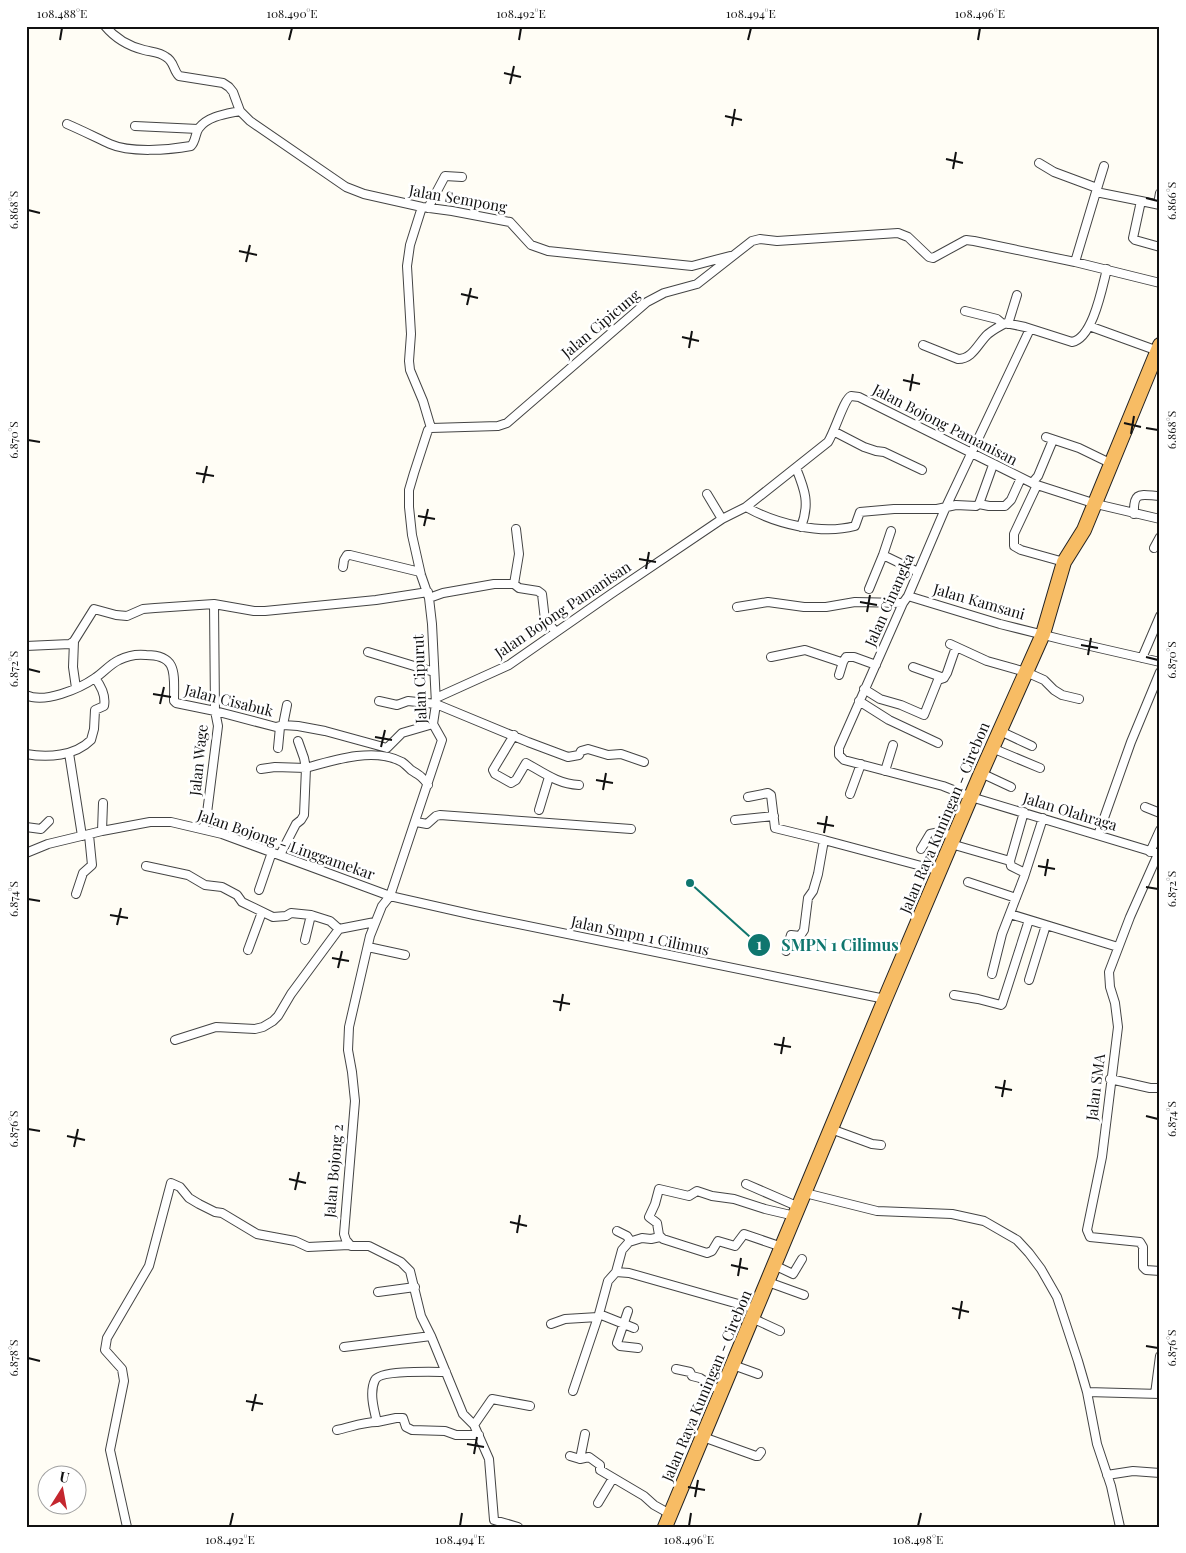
<svg xmlns="http://www.w3.org/2000/svg" width="1186" height="1553" font-family="'Playfair Display',serif">
  <style>
    .lines { fill: none; stroke-linecap: round; stroke-linejoin: round }
    .minor-casing { stroke: #444; stroke-width: 10 }
    .trunk-casing { stroke: #222; stroke-width: 16 }
    .minor { stroke: #fff; stroke-width: 8 }
    .trunk { stroke: #f7bc64; stroke-width: 14 }
    .ticks { fill: none; stroke: #111; stroke-width: 2 }
    .labels { text-anchor: middle; stroke-width: 5; stroke-linejoin: round; paint-order: stroke }
    .street-label { font-size: 15px; fill: #111; stroke: #fff }
    .leader { fill: none; stroke: #0f766e; stroke-width: 2 }
    .callout-dot { fill: #0f766e; stroke: #fff; stroke-width: 2 }
    .mark-label { font-size: 15px; text-anchor: middle; font-weight: bold; fill: #fff }
    .callout-label { font-size: 16px; text-anchor: middle; font-weight: bold; fill: #0f766e; stroke: #fff; stroke-width: 5; stroke-linejoin: round; paint-order: stroke }
    .neatline { fill: none; stroke: #111; stroke-width: 2 }
    .ticks-label { font-size: 12px; text-anchor: middle; fill: #111 }
  </style>
  <rect width="100%" height="100%" fill="#fffdf5"/>
  <g class="lines">
    <defs>
      <path id="minor" d="M105,26C115,38 128,46 144,50C152,52 160,52 166,57C174,61 173,70 179,76L223,83L229,87L233,92L240,111L250,121L346,187L364,194L422,207L452,211L510,222L531,245L548,251L692,266L730,256
        M67,124C81,130 95,137 110,144C130,153 169,150 191,146C196,141 195,133 199,128C208,116 226,114 240,111
        M135,126L198,129
        M1039,163L1054,172L1097,188
        M1096,192L1104,166
        M1158,204L1160,193
        M1160,205L1141,201L1133,238L1135,240L1160,247
        M422,207L410,245L407,266L411,334L409,361L410,370L423,401L431,428
        M428,208L445,176L462,177
        M1075,262L1096,192L1141,201
        M965,311L997,319L1003,324
        M1008,324L1017,295
        M1089,326L1158,351
        M1030,329L945,509L908,596L903,603L839,748V755L844,760L943,786L971,797L1160,854
        M923,345L958,359C973,359 978,343 988,334C993,330 1000,326 1006,323L1025,327L1072,342C1093,338 1102,288 1107,269
        M835,432L864,447L876,451L884,452L922,470
        M1046,437L1079,448L1112,464
        M796,468C805,490 810,504 801,527
        M1032,483L1038,476L1053,440
        M1037,485L1014,534V546L1021,550L1064,562
        M707,494L722,519
        M979,504L993,465
        M746,507C776,524 821,535 855,526L860,512L894,509H937L956,505L976,506L979,504L989,506H1005L1011,500L1021,478
        M1134,514C1133,490 1141,495 1160,496
        M1154,548L1160,537
        M883,555L918,572
        M343,567L344,560L347,555H350L420,572
        M514,584L519,554L516,529
        M869,589L883,555L891,531
        M908,596L1000,624L1064,640L1160,662
        M429,598L443,593L494,584H514L519,588L538,591L542,594L545,620L556,632
        M737,607L768,602L804,607H826L855,602L903,603
        M74,641L73,667L76,688
        M950,644L987,661L1026,672L1044,680L1054,690L1062,695L1079,699
        M26,646L70,644L74,641L94,609L116,615L127,616L143,609L155,608L214,604L254,611H265L376,600L428,592
        M368,652L434,672
        M771,657L805,650L841,662H843L846,657H854L876,665
        M1142,658L1160,616
        M913,667L944,678
        M839,675L843,662
        M864,689L880,699L901,705L924,715L938,680L944,678L947,673L956,647
        M26,695C44,704 79,689 95,678C103,673 110,664 119,660C127,656 137,654 146,655C178,655 174,674 174,701L176,703L215,711L276,727L283,725L298,726L325,731L387,748L402,733L433,724
        M436,698L509,665L611,594L722,519L746,507L828,442C835,431 844,399 851,396L859,397L1034,484L1096,504L1160,519
        M379,701L397,705L408,701L436,704L528,742L568,757L579,755L581,751L588,749L608,755L621,754L644,762
        M859,701L889,720L938,743
        M283,725L287,705
        M1000,731L1032,746
        M514,735L493,770L495,774L511,783L516,780L526,763C544,773 558,784 579,785
        M278,748L280,727
        M992,748L1040,768
        M69,753L82,836
        M26,754C48,758 75,756 91,740L94,729L95,710L104,706C106,696 101,686 95,678
        M261,769L275,767L306,768L304,758L298,741
        M885,771L893,745
        M981,773L1011,787
        M850,794L861,764
        M748,797L768,793L771,795L775,828L824,840L818,874L813,891L808,898L804,930L800,936L791,935L786,951
        M1145,807L1160,813
        M539,810L549,777
        M735,820L774,816
        M416,822L427,824L436,816L440,815L631,829
        M26,827L41,829L49,821
        M203,829L206,821L218,726L215,711L214,604
        M102,831L103,803
        M1098,835L1131,742L1160,672
        M824,840L940,871
        M951,844L1010,861L1011,866L1025,873
        M921,849L930,834L940,832L954,836
        M1150,852L1160,830
        M26,853L48,844L102,831L150,822H171L222,834L390,896L474,915L885,999
        M1158,854L1130,917L1109,972L1110,987L1115,1003L1118,1027L1102,1157L1087,1230L1090,1237L1140,1242L1143,1247V1267L1146,1270L1160,1271
        M280,855L296,824L301,820L304,815L306,768C334,760 375,747 402,762C405,764 408,767 411,770C419,775 423,777 428,785
        M1010,861L1024,812
        M146,866L188,875L205,885L222,887L237,895L242,902L273,917L286,916L291,913L311,915
        M968,882L1016,898
        M259,890L272,852
        M76,894L83,873L92,865L89,835
        M1010,914L1118,947
        M305,940L311,915L330,921L339,929L375,922
        M368,947L405,955
        M248,950L262,912
        M992,974L1002,934L1024,877L1043,818
        M1029,980L1046,925
        M954,995L978,999L1001,1005L1002,1004L1029,920
        M175,1040L216,1027L255,1029L263,1027L273,1021L278,1016L291,994L339,929
        M1110,1079L1150,1088H1160
        M831,1129L872,1144L881,1145
        M746,1184L799,1207
        M805,1193L877,1211L952,1214L984,1221L1017,1240L1029,1253L1041,1269L1057,1297L1078,1361L1087,1392L1097,1444L1111,1486L1120,1527
        M629,1242L642,1238L651,1239L660,1237
        M782,1247L744,1234L735,1246L718,1241L712,1251L707,1253L663,1239L659,1235L657,1223L649,1217L655,1204L659,1189L689,1196L697,1191L712,1196L734,1199L765,1209L795,1216
        M774,1265L793,1274L802,1259
        M616,1272L622,1250L629,1242V1239L627,1236L617,1231
        M768,1282L804,1295
        M378,1292L415,1287
        M628,1311L617,1343L620,1346L638,1348
        M599,1314L634,1328
        M752,1318L780,1331
        M551,1324L565,1319L598,1317
        M344,1347L431,1336
        M733,1365L758,1374
        M676,1369L690,1372L692,1376L700,1378L722,1392
        M573,1391L599,1314L608,1281L616,1272L629,1273L756,1309
        M1087,1392L1160,1394
        M1155,1394L1160,1356
        M377,1422L396,1418H403L406,1427L412,1430L445,1431L456,1435H479
        M474,1425L492,1399L530,1406
        M337,1430C351,1427 363,1422 377,1422C374,1410 369,1392 375,1380C380,1370 434,1372 446,1372
        M703,1437L756,1456H758L761,1452
        M570,1456L580,1459L589,1457L600,1465V1470L644,1496L654,1505L670,1514
        M580,1459L585,1434
        M1107,1475L1133,1471L1160,1473
        M598,1503L613,1478
        M127,1527L110,1450L124,1381L122,1369L105,1350L107,1338L149,1266L171,1183L180,1187L189,1198L199,1204L215,1212L222,1213L257,1234L295,1241L308,1247L349,1245
        M518,1527L494,1520L489,1459L474,1425L463,1414L431,1336L421,1316L410,1271L401,1262L369,1246H351L346,1240L344,1234L355,1101L352,1072L348,1050L349,1027L370,936L382,906L390,896L442,740L433,724L436,704L432,624L429,598L421,575L412,535L409,507V490L414,473L428,430L431,428L498,426L507,423L647,302L664,293L697,284L752,241L760,239L777,241L898,233L908,237L929,257L933,258L966,240L974,241L1075,262L1160,283"/>
      <path id="trunk" d="M665,1527L885,999L981,773L1043,634L1064,562L1084,530L1160,345"/>
    </defs>
    <use href="#minor" class="minor-casing"/>
    <use href="#trunk" class="trunk-casing"/>
    <use href="#minor" class="minor"/>
    <use href="#trunk" class="trunk"/>
  </g>
  <path class="ticks" d="M60,40L62,28M289,40L292,28M519,40L521,28M748,40L751,28M978,40L980,28M504,73L521,77M510,84L514,66M725,116L742,120M732,126L735,109M946,159L963,163M953,169L956,152M1146,198L1158,201M28,210L40,213M239,251L257,255M246,262L250,245M461,294L478,298M467,305L471,288M682,337L699,341M689,348L692,331M903,380L920,384M910,391L913,374M1124,423L1141,427M1146,428L1158,430M1131,434L1134,416M28,440L40,442M196,473L214,476M203,483L207,466M418,516L435,519M424,526L428,509M639,559L656,562M646,569L649,552M860,602L877,605M867,612L870,595M1081,645L1098,648M1088,655L1091,638M1146,657L1158,660M28,669L40,672M153,694L171,697M160,704L164,687M375,737L392,740M381,747L385,730M596,780L613,783M603,790L606,773M817,823L834,826M824,833L827,816M1038,866L1055,869M1045,876L1048,859M1146,887L1158,889M28,899L40,901M110,915L128,918M117,925L121,908M332,958L349,961M338,968L342,951M553,1001L570,1004M560,1011L563,994M774,1044L791,1047M781,1054L784,1037M995,1087L1012,1090M1002,1097L1005,1080M1146,1116L1158,1119M28,1129L40,1131M67,1136L85,1140M74,1147L78,1129M289,1179L306,1183M295,1190L299,1172M510,1222L527,1226M517,1233L520,1215M731,1265L748,1269M738,1276L741,1258M952,1308L969,1312M959,1319L962,1301M1146,1346L1158,1348M28,1358L40,1361M246,1401L263,1404M252,1411L256,1394M467,1444L484,1447M474,1454L477,1437M688,1487L705,1490M695,1497L698,1480M230,1526L233,1513M460,1526L462,1513M689,1526L691,1513M918,1526L921,1513"/>
  <g class="labels">
    <g class="street-label">
      <text transform="translate(458 199) rotate(10)" y="5">Jalan Sempong</text>
      <text transform="translate(601 324) rotate(-40)" y="5">Jalan Cipicung</text>
      <text transform="translate(945 425) rotate(27)" y="5">Jalan Bojong Pamanisan</text>
      <text transform="translate(890 600) rotate(-66)" y="5">Jalan Cinangka</text>
      <text transform="translate(979 602) rotate(16)" y="5">Jalan Kamsani</text>
      <text transform="translate(563 610) rotate(-34)" y="5">Jalan Bojong Pamanisan</text>
      <text transform="translate(420 679) rotate(-92)" y="5">Jalan Cipurut</text>
      <text transform="translate(229 701) rotate(14)" y="5">Jalan Cisabuk</text>
      <text transform="translate(199 760) rotate(-84)" y="5">Jalan Wage</text>
      <text transform="translate(1070 812) rotate(17)" y="5">Jalan Olahraga</text>
      <text transform="translate(945 818) rotate(-67)" y="5">Jalan Raya Kuningan - Cirebon</text>
      <text transform="translate(286 845) rotate(19)" y="5">Jalan Bojong - Linggamekar</text>
      <text transform="translate(640 936) rotate(12)" y="5">Jalan Smpn 1 Cilimus</text>
      <text transform="translate(1096 1087) rotate(-83)" y="5">Jalan SMA</text>
      <text transform="translate(334 1171) rotate(-85)" y="5">Jalan Bojong 2</text>
      <text transform="translate(707 1386) rotate(-67)" y="5">Jalan Raya Kuningan - Cirebon</text>
    </g>
  </g>
  <path class="leader" d="M690 883L759 945"/>
  <g class="callout-dot">
    <circle cx="690" cy="883" r="5"/>
    <circle cx="759" cy="945" r="12"/>
  </g>
  <g class="mark-label">
    <text x="759" y="950">1</text>
  </g>
  <g class="callout-label">
    <text x="840" y="951">SMPN 1 Cilimus</text>
  </g>
  <rect width="1186" height="1553" fill="none" stroke="#ffffff" stroke-width="55"/>
  <g transform="translate(62 1490) rotate(11)"><circle r="24" fill="#ffffff" stroke="#a0a0a0"/>
  <path d="M0-4L9 19L0 12L-9 19Z" fill="#c4262e"/>
  <text y="-8" font-size="14" font-weight="bold" text-anchor="middle" fill="#111111">U</text>
  </g>
  <rect x="28" y="28" width="1130" height="1498" class="neatline"/>
  <g class="ticks-label">
    <text x="62" y="18">108.488°E</text>
    <text x="292" y="18">108.490°E</text>
    <text x="521" y="18">108.492°E</text>
    <text x="751" y="18">108.494°E</text>
    <text x="980" y="18">108.496°E</text>
    <text transform="translate(1172 201) rotate(-90)" y="4">6.866°S</text>
    <text transform="translate(14 210) rotate(-90)" y="4">6.868°S</text>
    <text transform="translate(1172 430) rotate(-90)" y="4">6.868°S</text>
    <text transform="translate(14 440) rotate(-90)" y="4">6.870°S</text>
    <text transform="translate(1172 660) rotate(-90)" y="4">6.870°S</text>
    <text transform="translate(14 669) rotate(-90)" y="4">6.872°S</text>
    <text transform="translate(1172 889) rotate(-90)" y="4">6.872°S</text>
    <text transform="translate(14 899) rotate(-90)" y="4">6.874°S</text>
    <text transform="translate(1172 1119) rotate(-90)" y="4">6.874°S</text>
    <text transform="translate(14 1129) rotate(-90)" y="4">6.876°S</text>
    <text transform="translate(1172 1348) rotate(-90)" y="4">6.876°S</text>
    <text transform="translate(14 1358) rotate(-90)" y="4">6.878°S</text>
    <text x="230" y="1544">108.492°E</text>
    <text x="460" y="1544">108.494°E</text>
    <text x="689" y="1544">108.496°E</text>
    <text x="918" y="1544">108.498°E</text>
  </g>
</svg>
